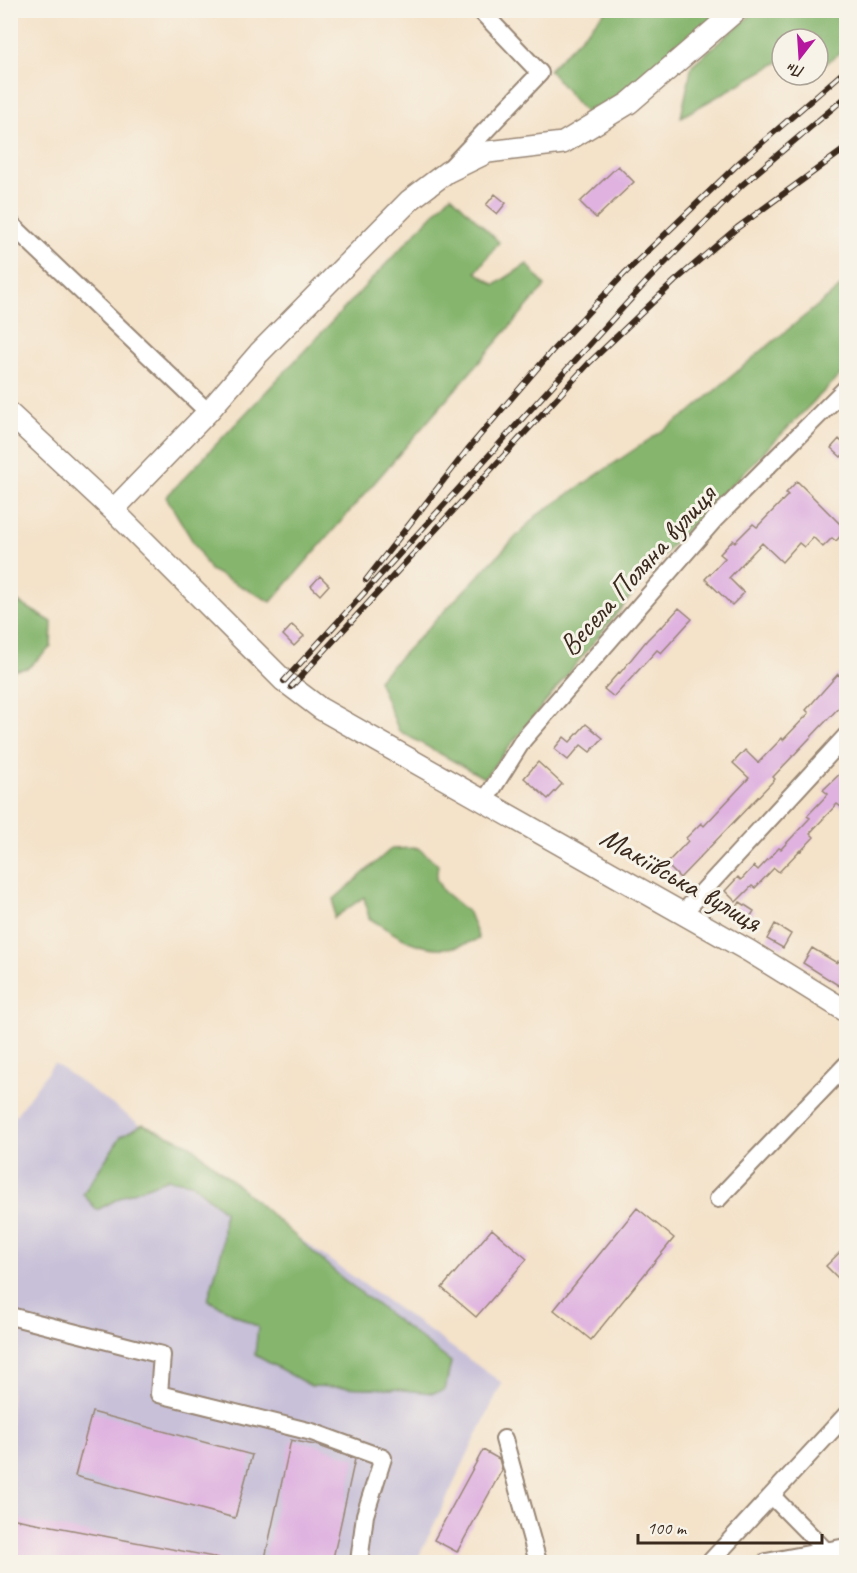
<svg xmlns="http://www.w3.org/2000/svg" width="857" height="1573" font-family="Caveat,sans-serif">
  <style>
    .industrial { fill: #c7c0d8 }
    .forest { fill: #86b66e; stroke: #607046; stroke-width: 1.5 }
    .building { fill: #dfb2e0 }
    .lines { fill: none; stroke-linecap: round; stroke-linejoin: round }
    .minor-casing { stroke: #988674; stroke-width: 20 }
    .major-casing { stroke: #988674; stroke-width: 24 }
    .minor { stroke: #fff; stroke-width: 16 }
    .major { stroke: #fff; stroke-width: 21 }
    .rail-casing { stroke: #3b2a1e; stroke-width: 6 }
    .rail { stroke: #f7f3e8; stroke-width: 4; stroke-dasharray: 11; stroke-linecap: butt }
    .labels { text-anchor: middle; stroke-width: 6; stroke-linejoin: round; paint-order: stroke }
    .street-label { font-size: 30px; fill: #3b2a1e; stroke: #f7f3e8 }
  </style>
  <rect width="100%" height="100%" fill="#f7f3e8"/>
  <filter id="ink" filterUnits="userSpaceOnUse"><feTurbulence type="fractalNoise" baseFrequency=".0167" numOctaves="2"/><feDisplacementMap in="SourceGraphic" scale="12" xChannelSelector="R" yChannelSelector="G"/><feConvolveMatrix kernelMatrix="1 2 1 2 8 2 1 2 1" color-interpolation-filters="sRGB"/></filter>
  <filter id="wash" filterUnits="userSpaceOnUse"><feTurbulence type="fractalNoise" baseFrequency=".008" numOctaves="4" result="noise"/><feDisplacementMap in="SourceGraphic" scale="24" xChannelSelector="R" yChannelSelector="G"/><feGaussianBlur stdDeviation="1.35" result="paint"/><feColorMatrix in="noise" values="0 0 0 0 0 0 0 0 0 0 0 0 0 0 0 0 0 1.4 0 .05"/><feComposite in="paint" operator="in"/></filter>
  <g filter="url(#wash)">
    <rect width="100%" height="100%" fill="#f4e2c9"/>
    <path class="industrial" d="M54,1063L502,1383L416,1562H11L10,1123Z"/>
    <path class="forest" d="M606,11H728L629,103L588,116L549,70Z
      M756,11H846V48L818,70V39H782V60L681,117L692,65Z
      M451,195L499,242L476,272L495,285L527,264L545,286L271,602L210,570L166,497L245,414Z
      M846,280V371L840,375L673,544L484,778L399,731L378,680L536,516L690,412L754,357L837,290Z
      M18,602L52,622L51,647L28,668L11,671V604Z
      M418,848L438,865L436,879L443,891L469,913L479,939C469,942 458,948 447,948C415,950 394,934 369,918L364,897L334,918V899L391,849Z
      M143,1124L190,1145L263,1207L342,1278L451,1362L445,1390L433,1393L393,1389L311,1386L255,1355L258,1327L208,1300L222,1250L224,1211L191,1183L168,1179L125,1195L97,1210L83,1194L121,1136Z"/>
    <g id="blocks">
      <path class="building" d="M618,166L634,182L596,218L580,202Z
        M495,194L506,203L497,214L486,205Z
        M839,439L846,446V452L841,457L831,448Z
        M797,481L846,530L836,541L832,538L823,547L813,537L804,547L799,543L782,562L762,543L729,578L744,593L732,605L705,579L725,558L720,554L733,540L735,542L753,524L757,527L788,495L786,493Z
        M320,576L329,585L320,595L311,586Z
        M679,608L692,619L661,653L657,650L614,697L604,689L619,672L620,673L647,640L661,626L662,627Z
        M292,625L304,636L294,646L283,635Z
        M838,674L846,682V700L773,777L775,779L755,800L680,878L666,864L688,841L686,838L701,823L704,826L749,778L733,763L745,750L758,763L782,738L783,740L809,713L806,710Z
        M586,724L603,738L590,752L581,745L568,760L554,749L564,737L570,742Z
        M538,762L562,784L548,799L524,778Z
        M846,768V800L841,807L837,804L810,833L814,837L801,851L800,850L779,872L774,868L755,888L752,886L736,902L725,891L738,877L741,880L754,866L758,870L779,848L781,849L810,818L807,816L828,794L823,790Z
        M740,902L754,911L746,924L732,916Z
        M775,924L791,934L783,948L767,939Z
        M812,948L837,963L838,961L846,966V978L841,987L803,963Z
        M637,1208L674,1238L591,1340L554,1310Z
        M492,1229L527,1259L476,1317L442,1288Z
        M842,1250L846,1255V1286L826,1266Z
        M92,1412L252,1455L235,1518L75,1476Z
        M291,1440L319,1446L355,1459L332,1563H264Z
        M483,1450L499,1459L502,1470L457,1552L434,1540Z
        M10,1518L219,1558L218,1563H10Z"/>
    </g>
  </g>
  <g filter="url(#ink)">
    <use href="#blocks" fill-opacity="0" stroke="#988674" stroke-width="1.5"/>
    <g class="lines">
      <defs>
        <path id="minor" d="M451,167L540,73L480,10
          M10,223L208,412
          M484,802L523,740L715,519L846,388
          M682,914L846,736
          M718,1199L846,1065
          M10,1316L162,1355L159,1394L312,1432L383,1458L365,1515L359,1562
          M504,1439L538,1562
          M772,1496L826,1551
          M710,1562L846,1415
          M766,1562L846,1547"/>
        <path id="major" d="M10,414L113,510L284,681L321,709L749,951L846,1011
          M113,510L208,412L259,353L410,200L447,172L488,152L563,143L629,103L737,10"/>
      </defs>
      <use href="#minor" class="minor-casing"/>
      <use href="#major" class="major-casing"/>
      <use href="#minor" class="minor"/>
      <use href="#major" class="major"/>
      <defs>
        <path id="rail" d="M366,580L468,449L552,351L624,274L741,161L846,70
          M284,681L649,279L742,185L846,97
          M291,687L590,362L675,281L737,228L846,148
          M337,1558L360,1562"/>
      </defs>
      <use href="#rail" class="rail-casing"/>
      <use href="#rail" class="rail"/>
    </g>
  </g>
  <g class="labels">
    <g class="street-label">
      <text transform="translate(637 570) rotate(-48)" y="10">Весела Поляна вулиця</text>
      <text transform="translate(681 879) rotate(30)" y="10">Макіївська вулиця</text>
    </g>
  </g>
  <rect width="857" height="1573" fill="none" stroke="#f7f3e8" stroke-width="36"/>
  <g transform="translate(800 57) rotate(197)"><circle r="28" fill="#f7f3e8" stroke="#aca397" stroke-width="1.5"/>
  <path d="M0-4.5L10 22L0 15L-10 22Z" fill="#b5179e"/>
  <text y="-9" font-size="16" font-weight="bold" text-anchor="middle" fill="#3b2a1e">Пн</text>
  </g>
  <path d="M638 1534v9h184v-9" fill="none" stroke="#3b2a1e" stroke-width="3"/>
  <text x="647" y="1534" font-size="18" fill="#3b2a1e" stroke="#f7f3e8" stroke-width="4.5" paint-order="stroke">100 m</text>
</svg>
